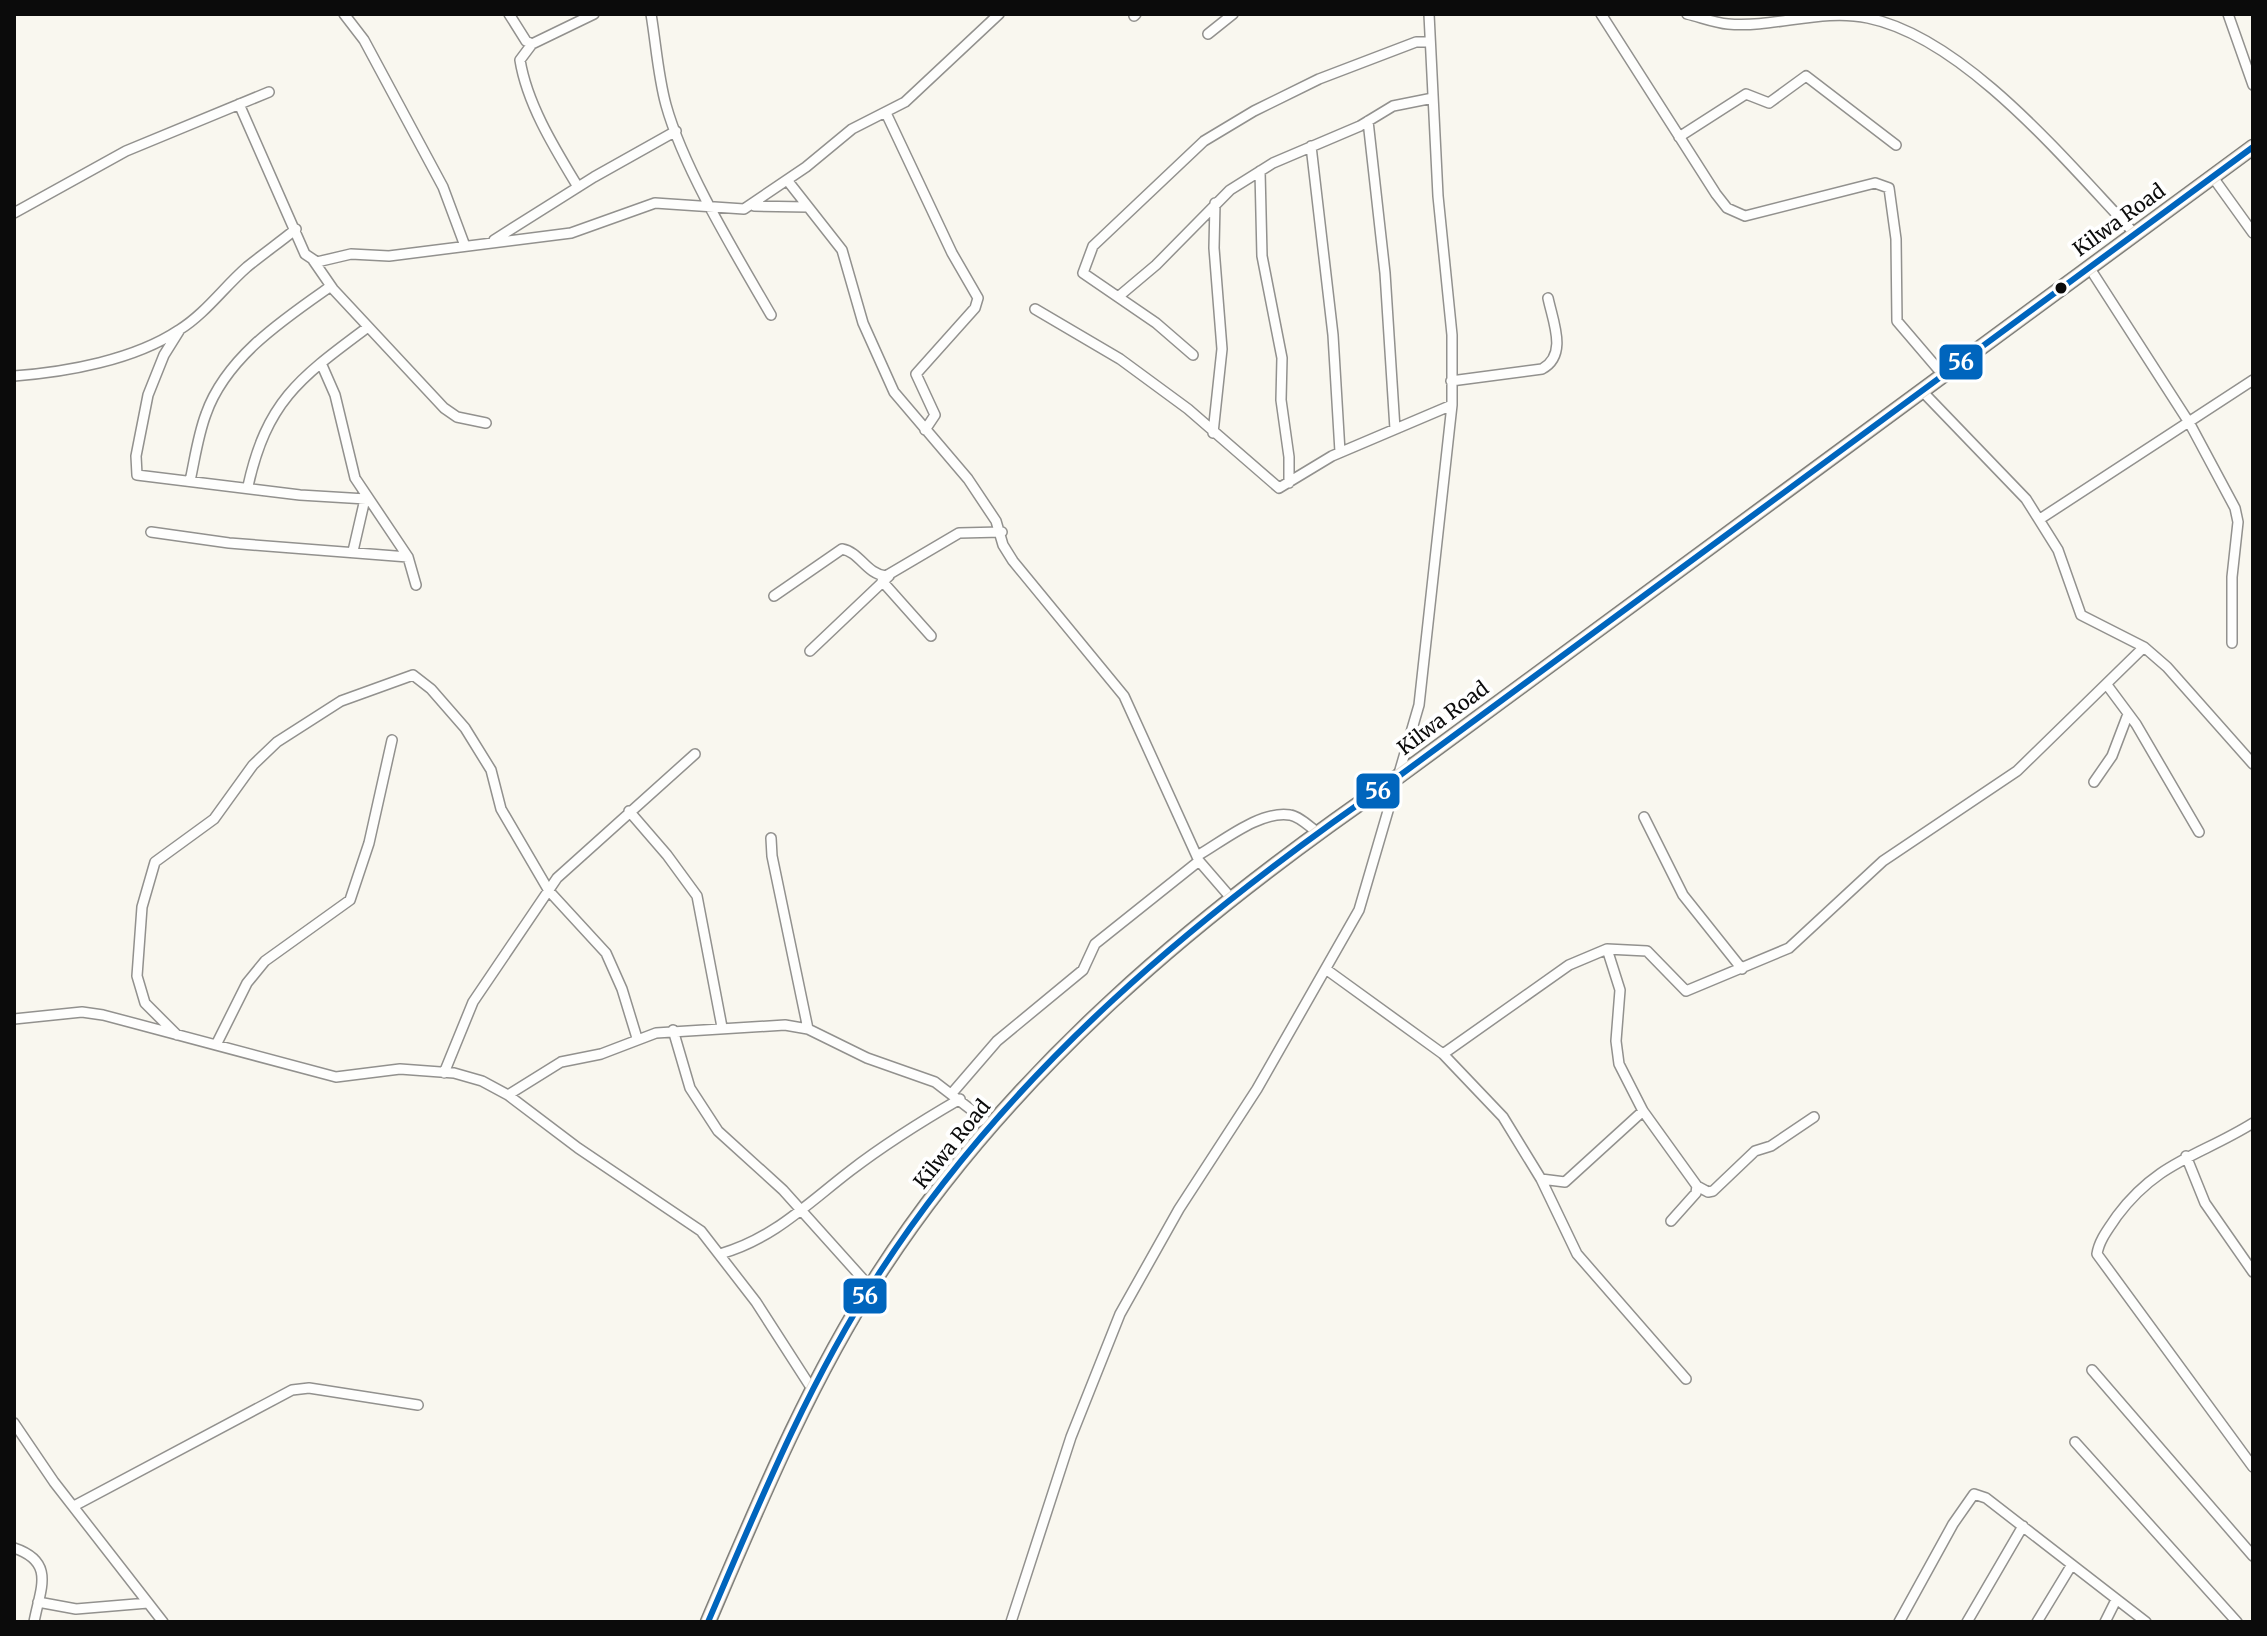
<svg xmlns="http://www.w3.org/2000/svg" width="2267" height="1636" font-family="Merriweather,serif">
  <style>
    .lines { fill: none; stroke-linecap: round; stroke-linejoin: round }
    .minor-casing { stroke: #92918e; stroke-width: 12 }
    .trunk-casing { stroke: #7f7f7b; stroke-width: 17 }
    .minor { stroke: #fefefd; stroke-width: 9 }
    .trunk { stroke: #e8e2d8; stroke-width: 14 }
    .bus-1-casing { stroke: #fff; stroke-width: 12 }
    .bus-1 { stroke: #0065bd; stroke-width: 6 }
    .bus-dot { fill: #0b0b0b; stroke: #fff; stroke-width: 3 }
    .labels { text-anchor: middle; stroke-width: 8; stroke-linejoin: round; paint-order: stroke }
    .street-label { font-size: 20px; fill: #0b0b0b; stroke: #fff }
    .line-badge { stroke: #fff; stroke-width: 3 }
    .badge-label { font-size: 22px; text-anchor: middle; font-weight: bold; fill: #fff }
  </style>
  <rect width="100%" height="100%" fill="#f9f7ef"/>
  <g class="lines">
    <defs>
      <path id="minor" d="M344,14L364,40L443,187L465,246
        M509,14L526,41L532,44L594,14
        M651,14C656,44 658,76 666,105C684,170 737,256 771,315
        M1601,14L1716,194L1727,208L1745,216L1875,183L1889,188L1896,239L1897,321L1944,376
        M1687,14C1700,17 1715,23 1728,24C1775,28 1822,8 1868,18C1966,38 2069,165 2136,235
        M2228,14L2253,85
        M1134,16L1136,14
        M1208,34L1233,14
        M532,44L520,60C527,104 555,149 578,187
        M239,104L305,254L317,262L351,254L389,256L571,233L655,203L744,209L806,167L852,129L905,102L999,14
        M886,113L952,253L978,298L975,308L916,374L935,415L925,430
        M1368,121L1385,273L1395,429
        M1679,137L1746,94L1769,103L1806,76L1896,145
        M1311,146L1333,335L1340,452
        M1260,171L1262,256L1282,358L1281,400L1289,457V483
        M2212,176L2253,233
        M787,180L842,250L863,323L894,392L968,479L996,521L1003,545L1013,561L1124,696L1199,861L1231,898
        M754,206L808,207
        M14,213L126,151L269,92
        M494,240L594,177L676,131
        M313,260L333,289L444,408L457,417L486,423
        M2089,267L2190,424L2235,508L2238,522L2232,577V643
        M1118,297L1156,265L1230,190L1273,163L1360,126L1393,106L1433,98
        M1035,309L1120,359L1188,409L1279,488L1332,456L1452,405
        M179,331L164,355L148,395L136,456L137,475L300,495L366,499
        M1193,355L1156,323L1083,273L1093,246L1204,141L1254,111L1319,79L1416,42H1430
        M321,363L335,395L355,478L408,557L416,585
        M14,376C67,372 134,360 179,330C205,314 224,287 247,267C263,254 280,242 296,229
        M1451,381L1542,369C1568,355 1553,322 1548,298
        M1922,391L2026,499L2058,550L2081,615L2144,647L2167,667L2253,764
        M1213,433L1222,349L1214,248L1215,203
        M190,481C195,458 198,435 206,414C226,357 284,319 331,286
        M248,486C267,400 301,377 368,327
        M2040,519L2253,380
        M151,532L229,543L408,557
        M353,551L365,499
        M882,581L931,636
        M774,596L842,549C860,552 866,574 886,576L959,533L1002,532
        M810,651L889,576
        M2107,685L2136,724L2199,832
        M2094,782L2112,756L2128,714
        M629,811L667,855L697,896L722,1027
        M1644,817L1683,895L1742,969
        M771,838L772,856L808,1029
        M1197,856C1222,842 1260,810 1290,815C1299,816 1310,827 1317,832
        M1607,949L1620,990L1616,1041L1619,1064L1643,1111L1697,1186L1696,1193L1671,1221
        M1327,970L1443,1054L1503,1117L1541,1179L1577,1254L1686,1379
        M14,1019L82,1012L103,1015L336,1077L400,1069L454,1073L482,1081L508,1095L578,1148L701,1231L756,1302L812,1389
        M673,1030L690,1088L718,1131L783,1190L871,1288
        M177,1035L145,1003L137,976L142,907L155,862L214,819L253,765L277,742L341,701L413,675L431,689L465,728L491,770L501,809L549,891L606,953L622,989L637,1038
        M216,1045L247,983L265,961L350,900L369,843L392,740
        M1443,1054L1569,965L1607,949L1647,951L1686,991L1789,948L1883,861L2017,771L2144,647
        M444,1073L473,1002L557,878L695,754
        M953,1092L997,1041L1083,970L1095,944L1199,861
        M508,1095L561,1062L601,1054L656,1033L785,1025L808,1029L867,1058L935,1082L991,1125
        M2253,1123C2200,1156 2158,1161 2117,1216C2109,1228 2099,1240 2097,1254L2253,1467
        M2186,1156L2205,1203L2253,1272
        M1541,1179L1565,1182L1643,1111
        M1697,1186L1708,1192L1713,1191L1755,1151L1771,1146L1814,1117
        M720,1254C773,1239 807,1204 850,1171C885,1144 922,1121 960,1099
        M2092,1370L2253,1556
        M14,1423L54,1482L163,1622
        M2075,1442L2237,1622
        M74,1506L292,1390L309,1388L418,1405
        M14,1548C56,1562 40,1589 34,1622
        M38,1602L76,1609L148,1603
        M1011,1622L1071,1437L1120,1314L1179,1209L1257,1089L1359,910L1419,705L1452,405V335L1438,196L1429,14
        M1899,1622L1953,1524L1974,1494L1986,1498L2146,1622
        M1967,1622L2023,1526
        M2037,1622L2071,1566
        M2105,1622L2116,1600"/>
      <path id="trunk" d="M708,1622C759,1503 808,1384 878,1275C1011,1069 1199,913 1399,776L2253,147"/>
    </defs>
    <use href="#minor" class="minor-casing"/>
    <use href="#trunk" class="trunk-casing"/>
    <use href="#minor" class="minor"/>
    <use href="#trunk" class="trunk"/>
    <defs>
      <path id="bus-1" d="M708,1622C759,1503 808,1384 878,1275C1011,1069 1199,913 1399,776L2253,147"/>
    </defs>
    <use href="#bus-1" class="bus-1-casing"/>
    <use href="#bus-1" class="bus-1"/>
  </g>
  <circle class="bus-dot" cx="2061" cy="288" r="7"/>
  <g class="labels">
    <g class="street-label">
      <text transform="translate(2119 220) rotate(-36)" y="7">Kilwa Road</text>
      <text transform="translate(1443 718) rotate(-37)" y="7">Kilwa Road</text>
      <text transform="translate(952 1144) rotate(-51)" y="7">Kilwa Road</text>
    </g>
  </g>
  <g class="line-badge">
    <rect x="1938" y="343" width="46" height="38" rx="8" fill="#0065bd"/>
    <rect x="1355" y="772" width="46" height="38" rx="8" fill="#0065bd"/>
    <rect x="842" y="1277" width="46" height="38" rx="8" fill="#0065bd"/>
  </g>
  <g class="badge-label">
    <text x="1961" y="370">56</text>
    <text x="1378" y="799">56</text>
    <text x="865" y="1304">56</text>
  </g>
  <rect width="2267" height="1636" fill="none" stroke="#0b0b0b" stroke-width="32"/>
</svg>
